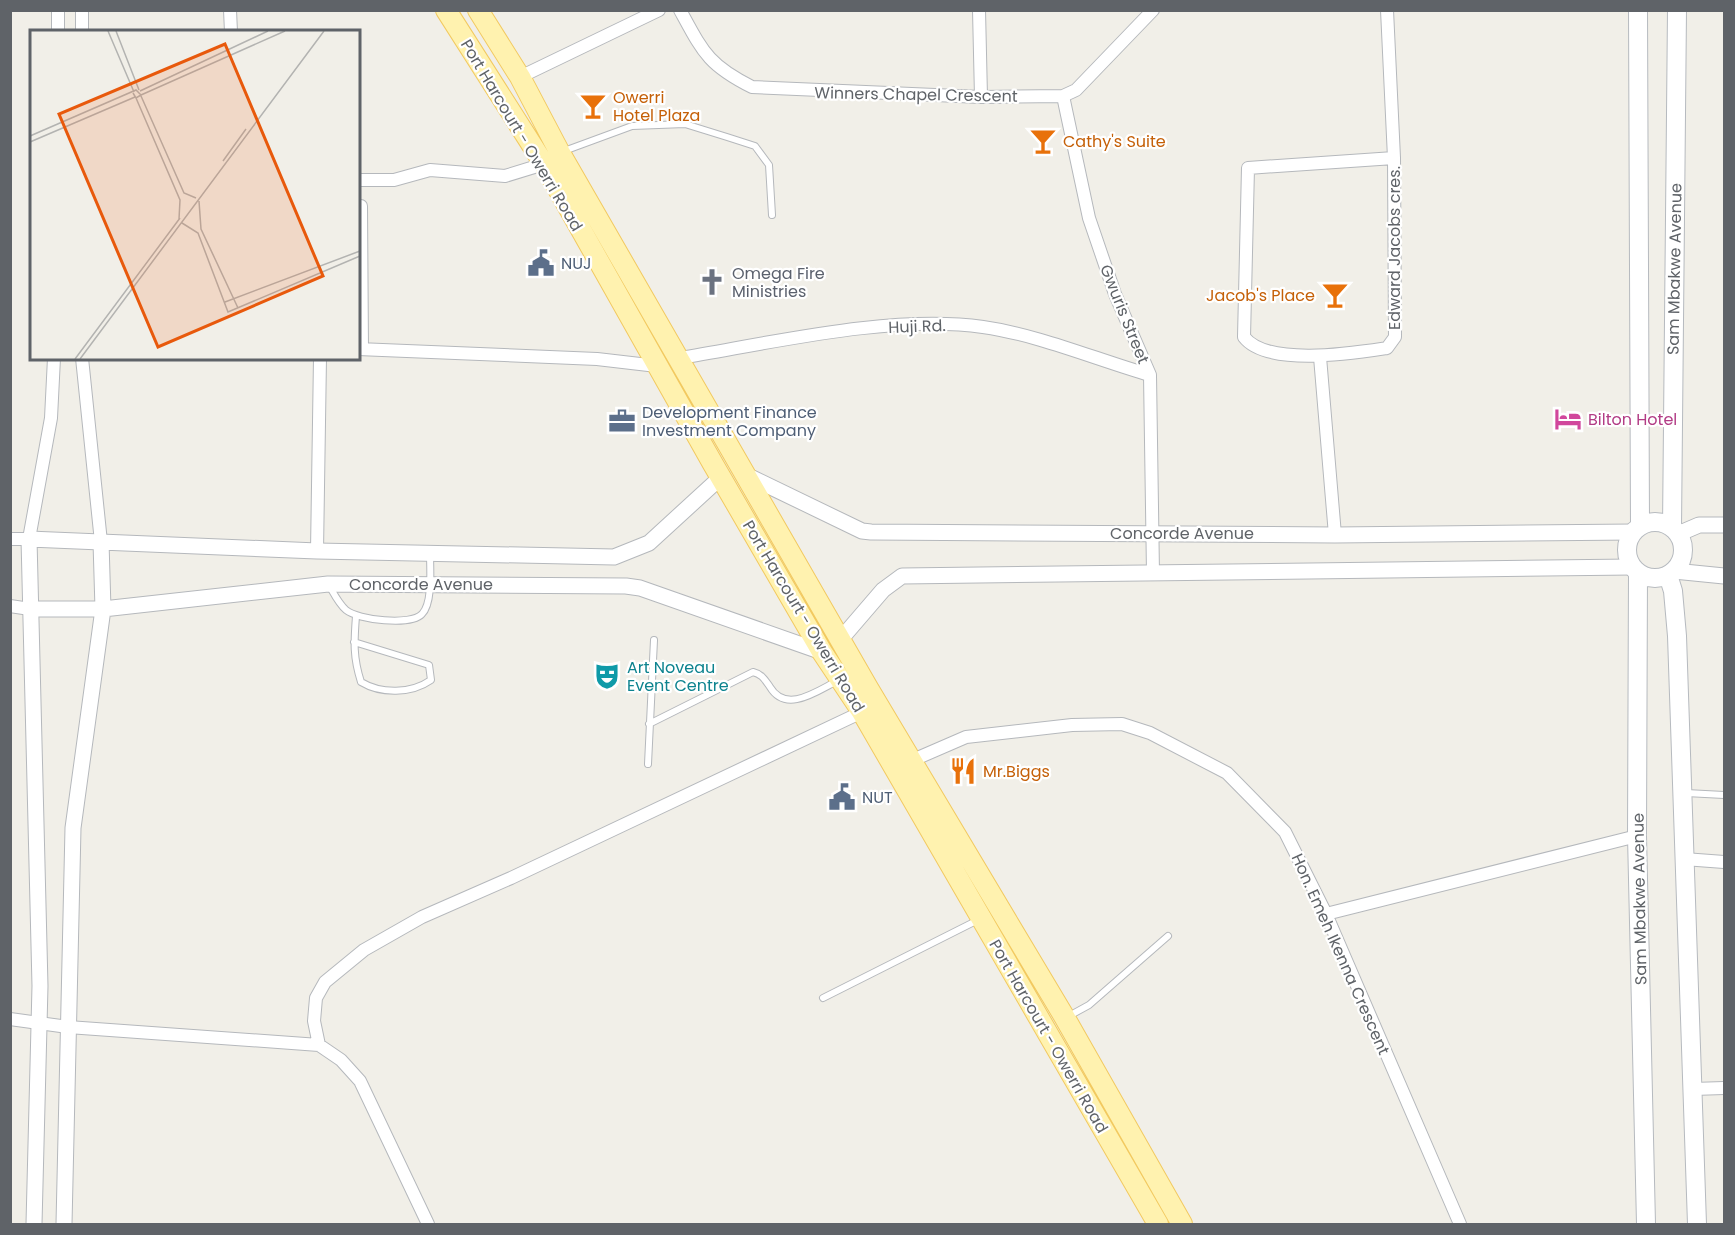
<svg xmlns="http://www.w3.org/2000/svg" width="1735" height="1235" font-family="Poppins,sans-serif">
  <style>
    .lines { fill: none; stroke-linecap: round; stroke-linejoin: round }
    .service-casing { stroke: #b5b8bc; stroke-width: 8 }
    .minor-casing { stroke: #b5b8bc; stroke-width: 14 }
    .tertiary-casing { stroke: #b5b8bc; stroke-width: 17 }
    .secondary-casing { stroke: #b6babf; stroke-width: 20 }
    .primary-casing { stroke: #f2c960; stroke-width: 22 }
    .service { stroke: #fff; stroke-width: 6 }
    .minor { stroke: #fff; stroke-width: 12 }
    .tertiary { stroke: #fff; stroke-width: 15 }
    .secondary { stroke: #fff; stroke-width: 18 }
    .primary { stroke: #fff2af; stroke-width: 20 }
    .labels { text-anchor: middle; stroke-width: 4.5; stroke-linejoin: round; paint-order: stroke }
    .street-label { font-size: 16px; fill: #5f6368; stroke: #fff }
    .food-label { font-size: 16px; fill: #c56008; stroke: #fff; text-anchor: start }
    .service-label { font-size: 16px; fill: #4e5e75; stroke: #fff; text-anchor: start }
    .worship-label { font-size: 16px; fill: #5b616d; stroke: #fff; text-anchor: start }
    .hotel-label { font-size: 16px; fill: #b23c85; stroke: #fff; text-anchor: start }
    .culture-label { font-size: 16px; fill: #0d838f; stroke: #fff; text-anchor: start }
    .inset-road { fill: none; stroke: #b3b3b1; stroke-width: 1.5 }
    .view { fill: #e8590c; fill-opacity: 0.15; stroke: #e8590c; stroke-width: 3 }
    .inset-edge { fill: none; stroke: #5f6368; stroke-width: 3 }
  </style>
  <rect width="100%" height="100%" fill="#f1efe8"/>
  <g class="lines">
    <defs>
      <path id="service" d="M564,151L632,126L685,124L727,137L755,146L769,165L772,215
        M330,587C334,594 339,604 346,610C358,620 411,626 422,614C433,603 430,568 430,554
        M354,642L429,665L431,680C411,694 381,694 361,682C353,657 354,642 356,616
        M649,724L753,672C762,674 765,680 770,687C786,714 817,691 837,681
        M648,764L654,640
        M1686,793L1724,795
        M823,998L978,920
        M1069,1016L1089,1005L1168,936"/>
      <path id="minor" d="M58,10V32
        M230,10L231,32
        M680,10C703,52 708,65 752,87L981,97L1063,96L1076,90L1153,10
        M979,10L981,97
        M1387,10L1394,158L1395,337L1387,348C1354,353 1267,367 1244,337L1248,168L1394,158
        M82,32V10
        M520,77L659,10
        M1063,96L1089,218L1115,294L1150,375L1153,573
        M358,180H394L430,170L505,176L544,164
        M361,206L362,349
        M358,349L597,359L657,366
        M1320,357L1335,535
        M82,358L101,542
        M680,358C771,343 892,314 983,327C1039,335 1095,359 1150,375
        M10,539H29L51,418L54,358
        M317,551L320,358
        M10,606L30,609
        M906,763L966,737L1072,725L1122,724L1150,733L1227,773L1285,832L1326,914L1460,1224
        M1684,859L1724,862
        M1326,914L1637,836
        M10,1019L68,1027L319,1045
        M1693,1089L1724,1088
        M428,1224L360,1081L341,1060L319,1045L314,1021L316,998L325,982L364,950L422,917L511,878L862,712"/>
      <path id="tertiary" d="M744,474L862,531L871,532L1335,535L1634,532
        M1678,534L1699,525H1724
        M1674,571L1724,576
        M30,609H103L328,584L626,586L640,588L822,652
        M840,640L883,590L902,576L1632,567
        M34,1224L40,986L29,539L317,551L614,557L649,543L721,477
        M64,1224L73,828L103,609L101,542"/>
      <path id="secondary" d="M1638,10L1640,526
        M1627 550a28 28 0 1 1 56 0a28 28 0 1 1-56 0Z
        M1672,528L1677,10
        M1638,573L1637,836L1646,1224
        M1668,575L1673,591L1677,636L1697,1224"/>
      <path id="primary" d="M446,10L544,164L713,464L822,652L862,712L1158,1224
        M478,10L520,77L560,153L868,688L1065,1018L1182,1224"/>
    </defs>
    <use href="#service" class="service-casing"/>
    <use href="#minor" class="minor-casing"/>
    <use href="#tertiary" class="tertiary-casing"/>
    <use href="#secondary" class="secondary-casing"/>
    <use href="#primary" class="primary-casing"/>
    <use href="#service" class="service"/>
    <use href="#minor" class="minor"/>
    <use href="#tertiary" class="tertiary"/>
    <use href="#secondary" class="secondary"/>
    <use href="#primary" class="primary"/>
  </g>
  <defs>
    <symbol id="bar-bare" viewBox="-9 -9 18 18"><path d="M-6-5H6L.8 .8V4.5H3.5V6h-7V4.5H-.8V.8Z" fill="#e8710a" stroke="#fff" stroke-width="2.5" paint-order="stroke"/></symbol>
    <symbol id="civic-bare" viewBox="-9 -9 18 18"><path d="M-.6-6.5H3V-4.5H.6V-3L4-1V1h2V6H-6V1h2V-1L-.6-3ZM-1.2 2.5V6h2.4V2.5Z" fill="#5c6f8a" stroke="#fff" stroke-width="2.5" paint-order="stroke"/></symbol>
    <symbol id="church-bare" viewBox="-9 -9 18 18"><path d="M-1.2-6h2.4v3.5h3.3v2.4h-3.3V6h-2.4V-.1h-3.3v-2.4h3.3Z" fill="#6b7280" stroke="#fff" stroke-width="2.5" paint-order="stroke"/></symbol>
    <symbol id="hotel-bare" viewBox="-9 -9 18 18"><path d="M-6-4.5h1.5V1H6V5H4.5V3h-9V5H-6ZM-4 0a1.8 1.8 0 1 1 3.6 0ZM.5 0V-2.5h3Q6-2.5 6 0Z" fill="#d1479c" stroke="#fff" stroke-width="2.5" paint-order="stroke"/></symbol>
    <symbol id="office-bare" viewBox="-9 -9 18 18"><path d="M-6-3h4V-5.5h4V-3h4V5H-6ZM-1-4.5V-3h2v-1.5ZM-6 0V1H6V0Z" fill="#5c6f8a" stroke="#fff" stroke-width="2.5" paint-order="stroke"/></symbol>
    <symbol id="theatre-bare" viewBox="-9 -9 18 18"><path d="M-5-5.5Q0-4 5-5.5V0Q5 5 0 6Q-5 5-5 0ZM-3.3-2.5H-1v1.5H-3.3ZM1-2.5H3.3v1.5H1ZM-2.8 1Q0 5.5 2.8 1Z" fill="#0f9aa8" stroke="#fff" stroke-width="2.5" paint-order="stroke"/></symbol>
    <symbol id="restaurant-bare" viewBox="-9 -9 18 18"><path d="M-5-6h1v4h1v-4h1v4h1v-4h1v5L-1.5 .5V6h-2V.5L-5-1ZM5-6V6H3V1.5H1.5Q1.5-4 5-6Z" fill="#e8710a" stroke="#fff" stroke-width="2.5" paint-order="stroke"/></symbol>
  </defs>
  <g fill-rule="evenodd">
    <use href="#bar-bare" x="574" y="87" width="38" height="38"/>
    <use href="#bar-bare" x="1024" y="122" width="38" height="38"/>
    <use href="#civic-bare" x="522" y="244" width="38" height="38"/>
    <use href="#church-bare" x="693" y="263" width="38" height="38"/>
    <use href="#bar-bare" x="1316" y="276" width="38" height="38"/>
    <use href="#hotel-bare" x="1549" y="400" width="38" height="38"/>
    <use href="#office-bare" x="603" y="402" width="38" height="38"/>
    <use href="#theatre-bare" x="588" y="657" width="38" height="38"/>
    <use href="#restaurant-bare" x="944" y="752" width="38" height="38"/>
    <use href="#civic-bare" x="823" y="778" width="38" height="38"/>
  </g>
  <g class="labels">
    <g class="street-label">
      <text transform="translate(916 94) rotate(1)" y="6">Winners Chapel Crescent</text>
      <text transform="translate(522 135) rotate(59)" y="6">Port Harcourt - Owerri Road</text>
      <text transform="translate(1394 248) rotate(-90)" y="6">Edward Jacobs cres.</text>
      <text transform="translate(1674 269) rotate(-89)" y="6">Sam Mbakwe Avenue</text>
      <text transform="translate(1125 314) rotate(68)" y="6">Gwuris Street</text>
      <text transform="translate(917 326) rotate(-2)" y="6">Huji Rd.</text>
      <text x="1182" y="539">Concorde Avenue</text>
      <text x="421" y="590">Concorde Avenue</text>
      <text transform="translate(804 616) rotate(59)" y="6">Port Harcourt - Owerri Road</text>
      <text transform="translate(1639 899) rotate(-91)" y="6">Sam Mbakwe Avenue</text>
      <text transform="translate(1341 954) rotate(66)" y="6">Hon. Emeh Ikenna Crescent</text>
      <text transform="translate(1049 1036) rotate(60)" y="6">Port Harcourt - Owerri Road</text>
    </g>
    <g class="food-label">
      <text x="613" y="103">Owerri<tspan x="613" dy="18">Hotel Plaza</tspan></text>
      <text x="1063" y="147">Cathy's Suite</text>
      <text x="1315" y="301" text-anchor="end">Jacob's Place</text>
      <text x="983" y="777">Mr.Biggs</text>
    </g>
    <g class="service-label">
      <text x="561" y="269">NUJ</text>
      <text x="642" y="418">Development Finance<tspan x="642" dy="18">Investment Company</tspan></text>
      <text x="862" y="803">NUT</text>
    </g>
    <g class="worship-label">
      <text x="732" y="279">Omega Fire<tspan x="732" dy="18">Ministries</tspan></text>
    </g>
    <g class="hotel-label">
      <text x="1588" y="425">Bilton Hotel</text>
    </g>
    <g class="culture-label">
      <text x="627" y="673">Art Noveau<tspan x="627" dy="18">Event Centre</tspan></text>
    </g>
  </g>
  <g transform="translate(30 30)">
    <rect width="330" height="330" fill="#f1efe8"/>
    <path class="inset-road" d="M78,1L104,62M86,1L109,60M110,61L238,1M111,65L255,1M111,66L154,163L166,168M106,68L150,170L149,189M0,106L106,60L111,65L106,68L103,63M0,112L105,67M193,131L216,99M169,171L171,199L208,278M152,193L168,203L198,282L330,226M195,272L330,221M45,329L150,188M50,329L294,1"/>
    <path class="view" d="M195,14L293,246L128,317L29,84Z"/>
    <rect width="330" height="330" class="inset-edge"/>
  </g>
  <rect width="1735" height="1235" fill="none" stroke="#5f6368" stroke-width="24"/>
</svg>
